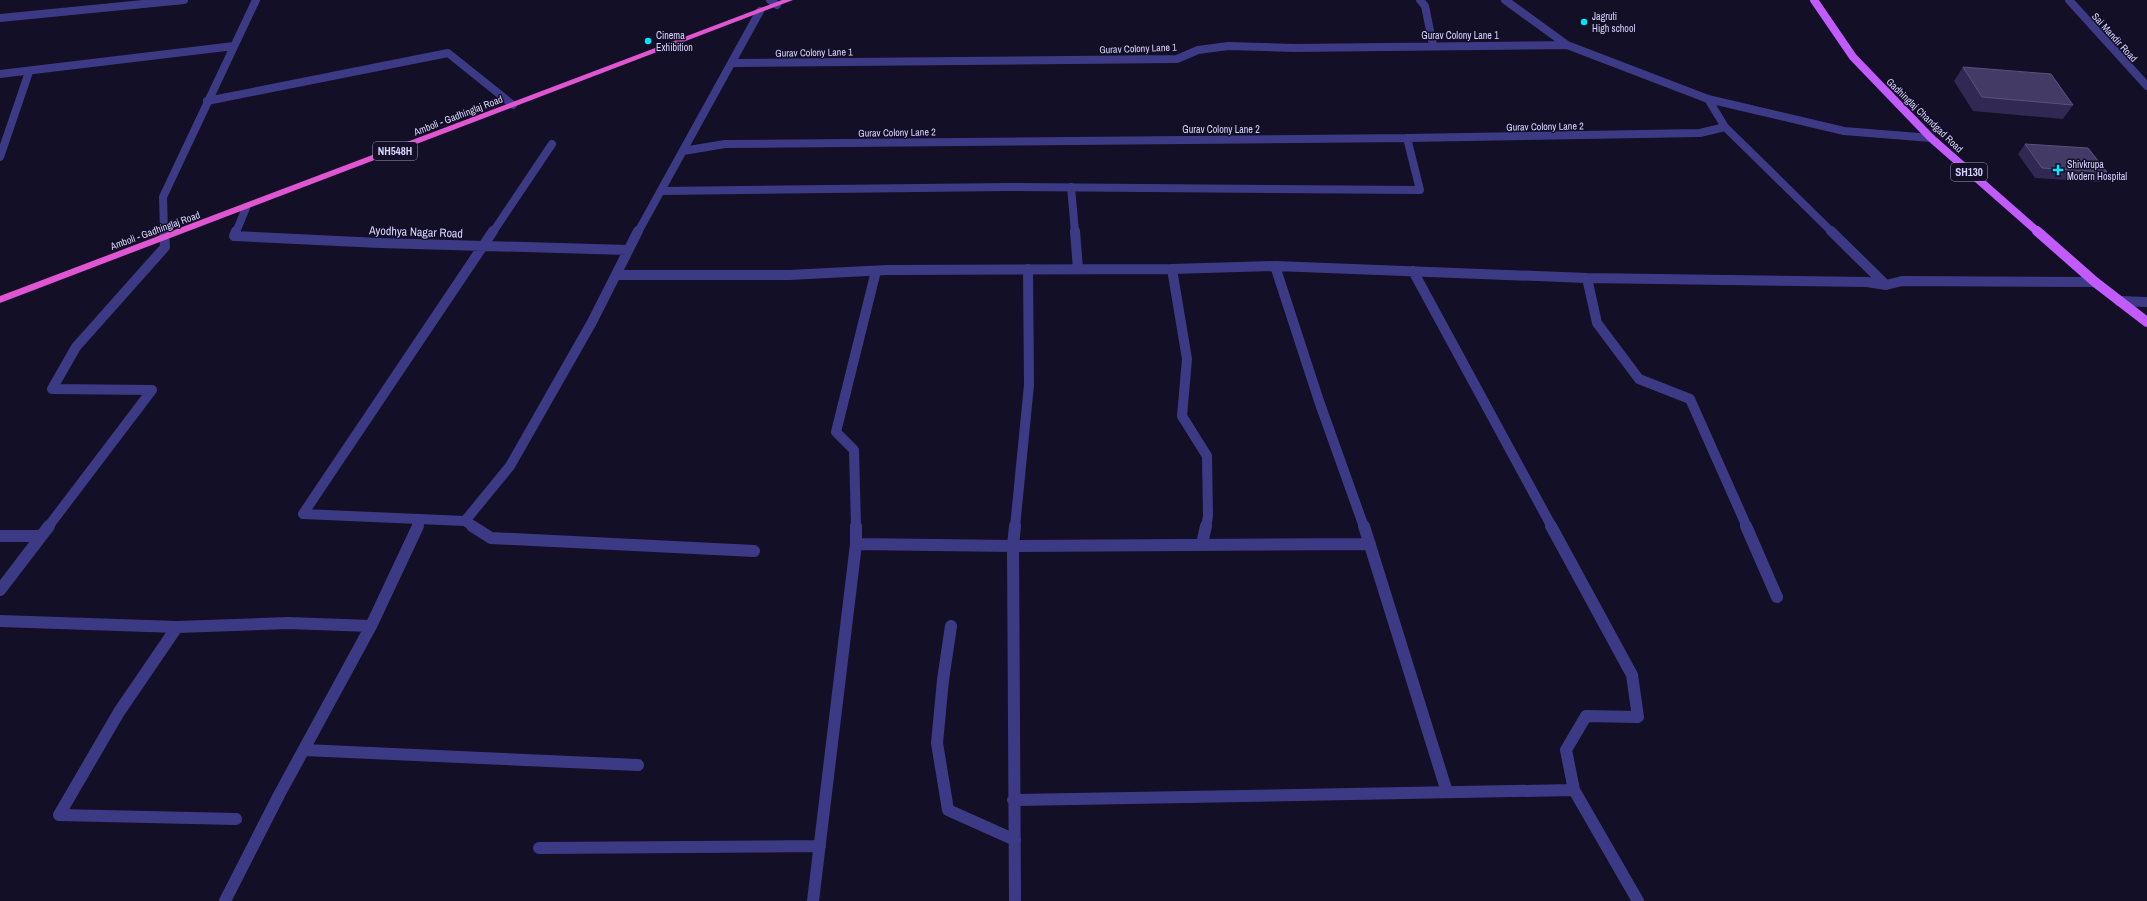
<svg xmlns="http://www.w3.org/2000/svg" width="2147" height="901" font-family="'Archivo Narrow',sans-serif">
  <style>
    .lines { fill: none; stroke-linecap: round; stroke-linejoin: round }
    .minor-far2 { stroke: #3d3a85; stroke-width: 8 }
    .minor-far1 { stroke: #3d3a85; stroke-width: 10 }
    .minor { stroke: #3d3a85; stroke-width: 12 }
    .primary-far1 { stroke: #c25bff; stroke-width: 8 }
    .primary { stroke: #c25bff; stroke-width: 10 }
    .trunk { fill: #e055d1; fill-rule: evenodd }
    .wall { fill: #312854 }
    .building { fill: #433a66; stroke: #5a527e }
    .poi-dot { fill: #00e5ff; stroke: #130f26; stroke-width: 1.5 }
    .labels { text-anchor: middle; stroke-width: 3; stroke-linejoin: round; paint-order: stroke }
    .far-poi-label { font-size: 10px; fill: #d9d4ff; stroke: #130f26; text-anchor: start }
    .far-street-label { font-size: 10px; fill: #d9d4ff; stroke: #130f26 }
    .shield { fill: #130f26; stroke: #9e99be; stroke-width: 1 }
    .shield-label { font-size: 11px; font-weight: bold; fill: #d9d4ff }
    .street-label { font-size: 12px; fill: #d9d4ff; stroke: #130f26 }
  </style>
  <rect width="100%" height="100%" fill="#130f26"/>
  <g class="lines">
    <path class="minor-far2" d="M770,0L777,5
      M1420,0L1425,6L1433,45
      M1505,0L1567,45L1708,99L1844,131L1931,138
      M2069,0L2147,86
      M0,18L184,0
      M732,63L1177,59L1198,50L1228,46L1294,48L1567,45
      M0,74L234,46
      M207,101L448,53L513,105
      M1725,127L1832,232
      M683,151L725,144L1407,138L1700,133L1725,127L1708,99
      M0,157L29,72
      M1071,187L1075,232
      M661,191L1009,187L1420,190L1407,138
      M164,232L163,197L256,0
      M236,232L246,208
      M493,232L552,144
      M638,232L760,11"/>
    <path class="minor-far1" d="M236,231L234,236L380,243L628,250
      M493,231L303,514L465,521L510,466L592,322L638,231
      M1075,231L1078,269
      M1831,231L1886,285
      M1275,266L1319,401L1364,527
      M1172,269L1187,359L1182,416L1207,456L1208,516L1206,527
      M1413,271L1552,527
      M616,275H789L887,270L1172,269L1275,266L1587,278L1867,282L1886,285L1902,281L2095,282
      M1587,278L1597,323L1639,379L1690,399L1747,527
      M2119,301L2147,302
      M465,521L474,527
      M48,527L152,390L52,389L76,347L165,247L164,231
      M417,527L421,519
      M856,527L854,450L836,432L876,271
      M1015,527L1029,385L1028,269"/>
    <path class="minor" d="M472,526L491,538L754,551
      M1364,526L1447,792
      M1551,526L1632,675L1638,717L1586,716L1566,750L1574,790L1638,901
      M1746,526L1777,597
      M0,536H41
      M856,544L1013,546L1370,544
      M1202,544L1206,526
      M0,590L49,526
      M0,621L177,627L288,623L371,626
      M951,626L943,680L937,743L948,810L1015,840
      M177,627L119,712L59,815L236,819
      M304,750L638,765
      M1013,800L1574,790
      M539,848L820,846
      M225,901L279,795L371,626L418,526
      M813,901L856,544V526
      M1015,901L1013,546L1015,526"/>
    <path class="primary-far1" d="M1814,0L1853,57L1931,138L2038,232"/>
    <path class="primary" d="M2037,231L2095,282L2147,322"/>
    <path class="trunk" d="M782,0H793L0,303V296Z"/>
  </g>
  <path class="wall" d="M1963,67L2073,105L2063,119L1973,111L1954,81Z
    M2025,144L2107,172L2100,182L2035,178L2018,154Z"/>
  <path class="building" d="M1963,67L2051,74L2073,105L1982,97Z
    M2025,144L2088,148L2107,172L2042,168Z"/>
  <g class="poi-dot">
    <circle cx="1584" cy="22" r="4"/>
    <circle cx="648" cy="41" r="4"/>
    <path d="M2056 164h4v4h4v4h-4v4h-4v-4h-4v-4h4z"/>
  </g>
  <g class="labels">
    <g class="far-poi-label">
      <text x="1592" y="20">Jagruti<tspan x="1592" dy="12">High school</tspan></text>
      <text x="656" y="39">Cinema<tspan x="656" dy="12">Exhibition</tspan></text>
      <text x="2067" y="168">Shivkrupa<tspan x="2067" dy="12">Modern Hospital</tspan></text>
    </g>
    <g class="far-street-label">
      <text x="1460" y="39">Gurav Colony Lane 1</text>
      <text transform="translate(2115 37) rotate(48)" y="4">Sai Mandir Road</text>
      <text transform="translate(1138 48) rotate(-2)" y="4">Gurav Colony Lane 1</text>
      <text transform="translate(814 52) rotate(-1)" y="4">Gurav Colony Lane 1</text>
      <text transform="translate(458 115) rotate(-21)" y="4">Amboli - Gadhinglaj Road</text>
      <text transform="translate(1925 115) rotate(44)" y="4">Gadhinglaj Chandgad Road</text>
      <text transform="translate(1545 126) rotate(-1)" y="4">Gurav Colony Lane 2</text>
      <text x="1221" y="133">Gurav Colony Lane 2</text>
      <text transform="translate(897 132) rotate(-1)" y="4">Gurav Colony Lane 2</text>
      <text transform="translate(155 230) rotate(-20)" y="4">Amboli - Gadhinglaj Road</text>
    </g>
    <g class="shield">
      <rect x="373" y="142" width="44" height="18" rx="3"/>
      <rect x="1951" y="163" width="36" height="18" rx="3"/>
    </g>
    <g class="shield-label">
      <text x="395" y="155">NH548H</text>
      <text x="1969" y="176">SH130</text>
    </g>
    <g class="street-label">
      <text transform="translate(416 232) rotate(2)" y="4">Ayodhya Nagar Road</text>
    </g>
  </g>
</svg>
